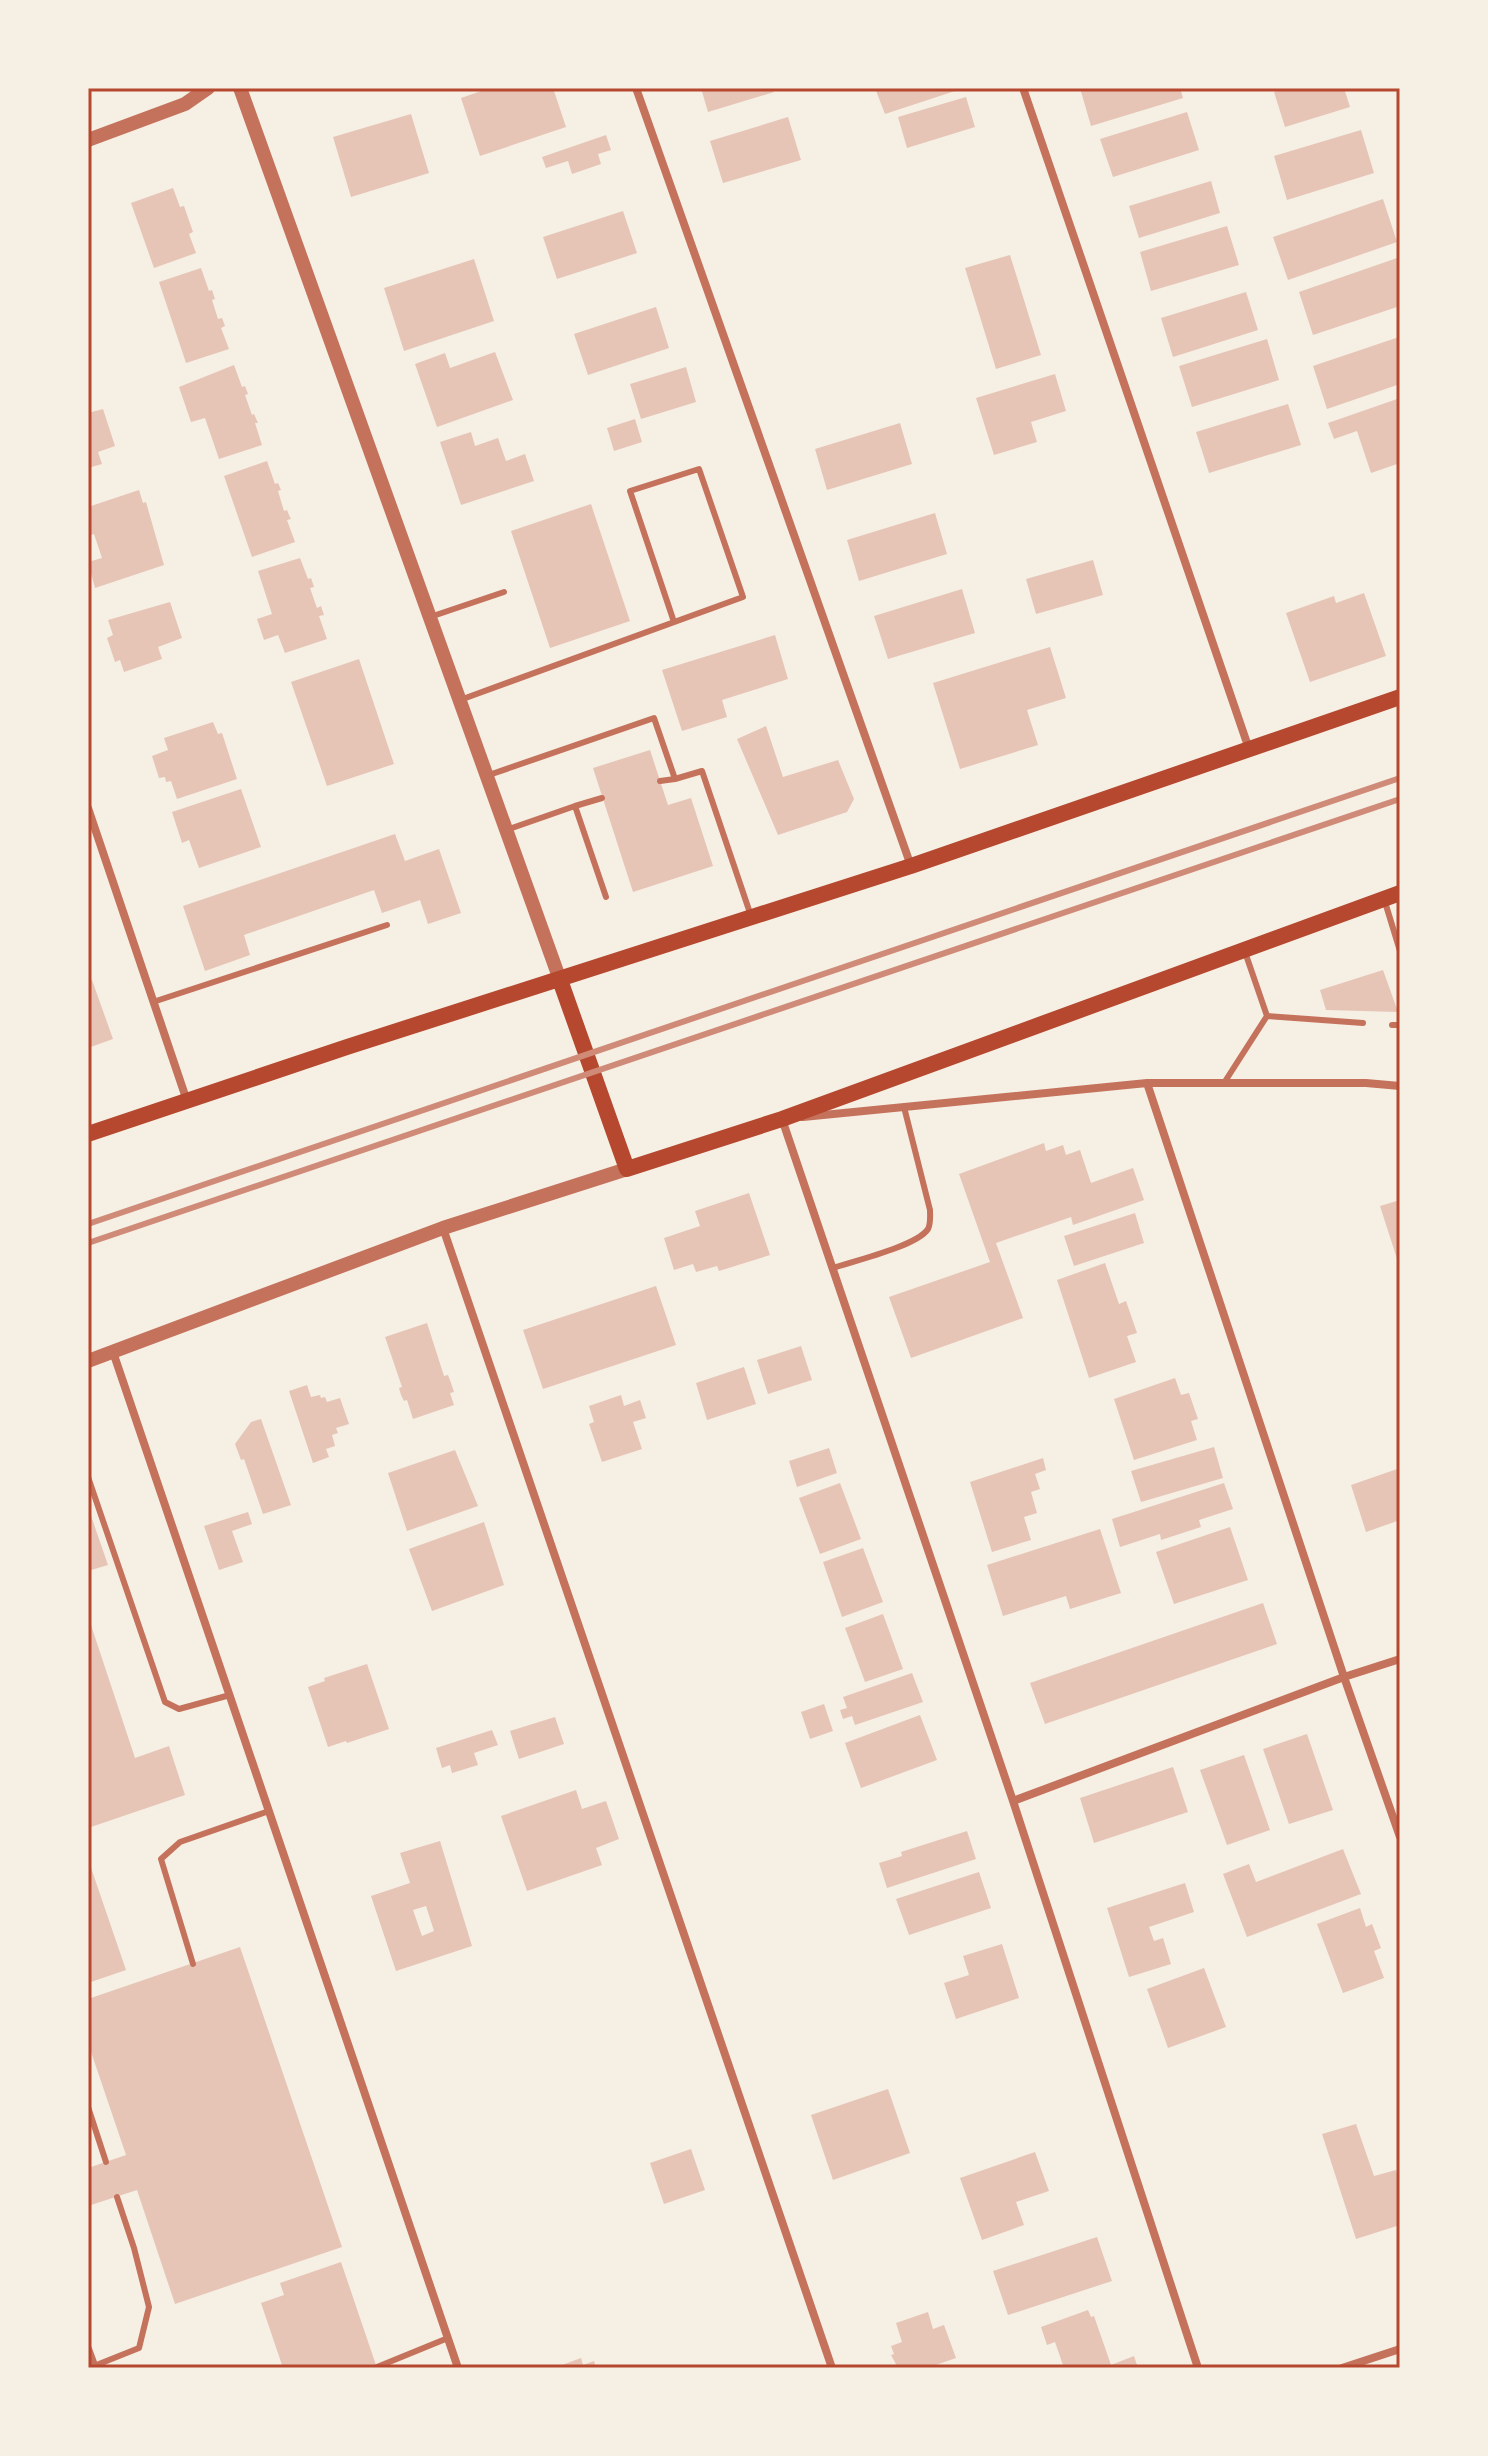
<svg xmlns="http://www.w3.org/2000/svg" width="1488" height="2456" font-family="'Exo 2',sans-serif">
  <style>
    .building { fill: #e6c5b7; fill-rule: evenodd }
    .lines { fill: none; stroke-linecap: round; stroke-linejoin: round }
    .service { stroke: #c5725c; stroke-width: 6 }
    .minor { stroke: #c5725c; stroke-width: 8 }
    .tertiary { stroke: #c5725c; stroke-width: 14 }
    .secondary { stroke: #b5482f; stroke-width: 16 }
    .rail { stroke: #cf8b77; stroke-width: 6 }
    .neatline { fill: none; stroke: #b5482f; stroke-width: 3 }
  </style>
  <rect width="100%" height="100%" fill="#f6efe4"/>
  <path class="building" d="M490,88H553L566,127L480,156L461,98Z
    M701,88H772L774,92L708,112Z
    M875,88H954L955,91L885,114Z
    M1080,88H1180L1183,98L1091,126Z
    M1287,88H1344L1350,107L1285,127L1274,92Z
    M966,97L975,127L907,148L898,117Z
    M1187,112L1199,150L1113,177L1100,139Z
    M411,114L429,173L351,197L333,137Z
    M788,117L801,160L723,183L710,141Z
    M1361,130L1374,173L1287,200L1274,156Z
    M606,135L611,150L598,154L601,164L572,174L568,161L546,168L542,157Z
    M1211,181L1220,213L1139,238L1129,206Z
    M173,188L180,207L184,206L193,232L189,234L196,253L154,268L131,203Z
    M1383,199L1397,242L1288,280L1273,237Z
    M623,211L637,253L557,279L543,237Z
    M1227,226L1239,265L1151,291L1140,252Z
    M1010,255L1041,355L996,369L965,268Z
    M1400,257V306L1313,335L1299,292Z
    M474,259L494,321L404,351L384,288Z
    M201,268L209,291L212,290L215,299L212,300L218,319L222,318L225,326L221,328L229,349L186,363L159,282Z
    M1246,292L1258,330L1173,357L1161,318Z
    M656,307L669,348L588,375L574,334Z
    M1399,337L1400,384L1327,409L1313,366Z
    M1267,339L1279,380L1192,407L1179,366Z
    M495,352L513,400L437,427L415,364L445,353L450,368Z
    M234,365L242,387L245,386L248,394L245,395L252,415L254,414L258,423H255L262,445L219,459L205,418L191,422L179,387Z
    M686,367L696,402L641,419L630,384Z
    M1055,374L1066,411L1031,422L1037,442L994,455L976,398Z
    M1400,398V463L1371,473L1357,431L1334,439L1328,423Z
    M1288,404L1301,445L1209,473L1196,432Z
    M103,409L115,446L98,452L102,464L88,468V413Z
    M635,419L642,442L614,451L607,428Z
    M900,423L912,464L827,490L815,449Z
    M471,432L475,446L498,438L506,461L525,454L534,481L461,505L440,442Z
    M267,461L275,484L278,483L281,490L278,491L284,511L287,510L289,515L291,519L287,520L295,542L252,557L224,476Z
    M139,490L143,503L146,502L164,565L95,588L88,562L102,558L94,534L88,536V507Z
    M591,504L630,621L550,648L511,531Z
    M935,513L947,554L859,581L847,540Z
    M300,558L308,579L311,578L314,587L310,588L317,608L321,606L324,615L319,616L327,639L285,653L278,635L264,640L257,619L272,614L258,571Z
    M1093,560L1103,595L1036,614L1026,579Z
    M962,589L975,633L888,659L874,616Z
    M1364,593L1386,656L1310,682L1286,613L1334,596L1336,603Z
    M170,602L182,638L158,647L162,659L124,672L120,660L115,662L107,638L113,635L108,620Z
    M775,635L788,679L722,700L727,717L682,731L662,670Z
    M1050,647L1066,698L1027,710L1038,745L960,769L933,683Z
    M359,659L394,764L327,786L291,682Z
    M213,722L218,734L222,733L237,779L177,799L171,781L166,782L165,777L159,778L152,756L168,750L164,738Z
    M766,726L783,777L838,760L854,799L847,812L778,835L737,739Z
    M650,750L668,805L691,798L713,866L633,892L593,768Z
    M241,789L261,847L199,868L189,840L182,843L172,812Z
    M395,834L405,861L439,849L461,913L428,924L420,900L382,913L374,890L244,935L250,955L205,971L183,906Z
    M1383,970L1398,1012L1326,1010L1320,990Z
    M92,980L113,1039L88,1048V981Z
    M1044,1143L1046,1151L1063,1145L1066,1155L1080,1150L1091,1183L1133,1168L1144,1200L1073,1225L1071,1217L996,1243L1023,1318L911,1358L889,1297L990,1262L959,1174Z
    M749,1193L770,1255L719,1271L717,1266L696,1272L693,1264L674,1270L664,1238L700,1226L695,1211Z
    M1400,1200V1265H1399L1380,1206Z
    M1135,1213L1144,1243L1074,1266L1064,1236Z
    M1105,1263L1119,1304L1126,1301L1137,1333L1127,1336L1136,1362L1089,1378L1057,1280Z
    M656,1286L676,1345L543,1389L523,1330Z
    M427,1323L444,1376L448,1375L451,1383L454,1392L450,1393L454,1405L413,1419L407,1400L404,1401L401,1395L399,1388L402,1387L385,1337Z
    M801,1346L812,1380L768,1394L757,1360Z
    M744,1367L756,1404L707,1420L696,1383Z
    M1175,1378L1181,1395L1189,1393L1198,1419L1191,1421L1197,1440L1134,1460L1114,1399Z
    M307,1385L311,1397L320,1395L321,1398L325,1397L327,1402L340,1398L349,1424L336,1428L338,1433L332,1435L335,1446L326,1449L329,1457L313,1463L289,1391Z
    M621,1395L624,1406L640,1400L646,1418L633,1422L642,1449L602,1462L589,1424L594,1422L589,1406Z
    M261,1419L291,1505L263,1514L244,1459L241,1460L235,1444L251,1422Z
    M1214,1447L1223,1478L1141,1502L1131,1471Z
    M829,1448L837,1473L797,1487L789,1461Z
    M455,1450L478,1506L407,1531L388,1473Z
    M1043,1458L1046,1470L1035,1474L1040,1489L1031,1492L1037,1513L1024,1517L1031,1540L992,1552L970,1482Z
    M1400,1468V1520L1366,1532L1351,1485Z
    M840,1483L861,1539L820,1554L799,1498Z
    M1224,1483L1233,1509L1199,1520L1201,1527L1161,1540L1160,1534L1120,1547L1112,1519Z
    M88,1507L108,1565L88,1571Z
    M248,1512L252,1524L232,1531L243,1562L219,1570L204,1526Z
    M484,1522L504,1585L432,1611L409,1549Z
    M1230,1527L1248,1580L1174,1604L1156,1552Z
    M1100,1529L1121,1593L1070,1609L1066,1596L1003,1616L987,1565Z
    M863,1548L883,1602L842,1617L823,1562Z
    M1263,1603L1277,1644L1045,1724L1030,1683Z
    M883,1614L903,1669L865,1682L845,1628Z
    M89,1619L135,1758L169,1746L185,1795L88,1828Z
    M367,1664L389,1729L347,1743L346,1741L328,1747L308,1687L325,1681L324,1678Z
    M912,1673L923,1702L855,1725L852,1716L843,1719L840,1710L847,1708L843,1697Z
    M824,1704L833,1731L810,1739L801,1712Z
    M920,1715L937,1760L861,1788L845,1743Z
    M555,1717L564,1744L519,1759L510,1731Z
    M492,1730L498,1745L474,1753L478,1765L452,1773L450,1765L442,1768L436,1748Z
    M1307,1734L1333,1810L1289,1824L1263,1749Z
    M1244,1755L1270,1830L1227,1845L1200,1770Z
    M1173,1767L1188,1812L1094,1843L1080,1798Z
    M576,1790L582,1809L606,1801L619,1839L596,1848L602,1865L527,1891L501,1816Z
    M967,1831L976,1859L887,1888L879,1863L902,1856L901,1852Z
    M440,1841L472,1946L396,1971L371,1896L410,1883L400,1853ZM426,1906L434,1931L422,1936L413,1910Z
    M1343,1849L1361,1894L1247,1937L1223,1874L1249,1864L1256,1882Z
    M88,1859L126,1970L88,1983Z
    M979,1872L991,1908L909,1935L896,1899Z
    M1185,1883L1194,1912L1149,1927L1154,1941L1163,1938L1171,1964L1129,1977L1107,1908Z
    M1360,1908L1366,1927L1372,1924L1381,1948L1374,1951L1384,1978L1343,1993L1317,1924Z
    M1002,1944L1019,1998L956,2019L944,1983L969,1975L963,1956Z
    M240,1947L342,2247L175,2304L137,2190L88,2206V2168L126,2155L88,2043V1999Z
    M1204,1968L1226,2027L1168,2048L1147,1989Z
    M888,2089L910,2153L833,2180L811,2115Z
    M1356,2124L1374,2176L1396,2170L1400,2183V2225L1356,2239L1322,2134Z
    M691,2149L705,2190L664,2204L650,2163Z
    M1035,2152L1049,2191L1016,2202L1024,2225L982,2240L960,2178Z
    M1097,2237L1112,2281L1008,2315L993,2271Z
    M341,2262L377,2368H283L261,2303L284,2295L280,2283Z
    M1088,2310L1091,2317L1094,2316L1111,2365L1134,2356L1138,2368H1064L1055,2342L1047,2345L1041,2327Z
    M928,2312L933,2329L944,2325L956,2358L927,2368H898L891,2355L894,2354L891,2346L902,2342L896,2323Z
    M581,2358L583,2365L594,2361L596,2368H554Z"/>
  <g class="lines">
    <path class="service" d="M430,617L504,592
      M460,700L743,597L699,469L630,491L674,622
      M486,776L654,718L675,779L702,771L751,916
      M660,781L675,779
      M575,806L602,798
      M506,830L575,806L606,897
      M1385,902L1400,951
      M1245,952L1267,1016
      M153,1002L387,925
      M1267,1016L1363,1023
      M1392,1025H1400
      M1224,1083L1267,1016
      M833,1268C854,1261 917,1246 928,1229C931,1223 930,1216 930,1210L904,1107
      M88,1477L165,1702L179,1709L230,1695
      M193,1964L161,1859L180,1842L269,1811
      M88,2107L106,2162
      M94,2366L139,2348L149,2307L134,2248L117,2197
      M377,2367L448,2338"/>
    <path class="minor" d="M636,88L911,866
      M1023,88L1249,749
      M88,808L187,1101
      M1147,1083L1344,1677L1400,1837
      M803,1117L1147,1083H1366L1400,1086
      M785,1119H782L1013,1801L1198,2368
      M443,1228L832,2368
      M113,1352L458,2368
      M1013,1801L1344,1677L1400,1659
      M88,2349L95,2368
      M1342,2368L1400,2349"/>
    <path class="tertiary" d="M240,88L560,980
      M88,140L185,104L208,88
      M88,1361L443,1228L627,1169"/>
    <path class="secondary" d="M560,980L627,1169L782,1119L1400,893
      M88,1134L347,1047L911,866L1400,697"/>
    <path class="rail" d="M88,1224L1400,778
      M88,1243L1400,799"/>
  </g>
  <rect width="1488" height="2456" fill="none" stroke="#f6efe4" stroke-width="180"/>
  <rect x="90" y="90" width="1308" height="2276" class="neatline"/>
</svg>
